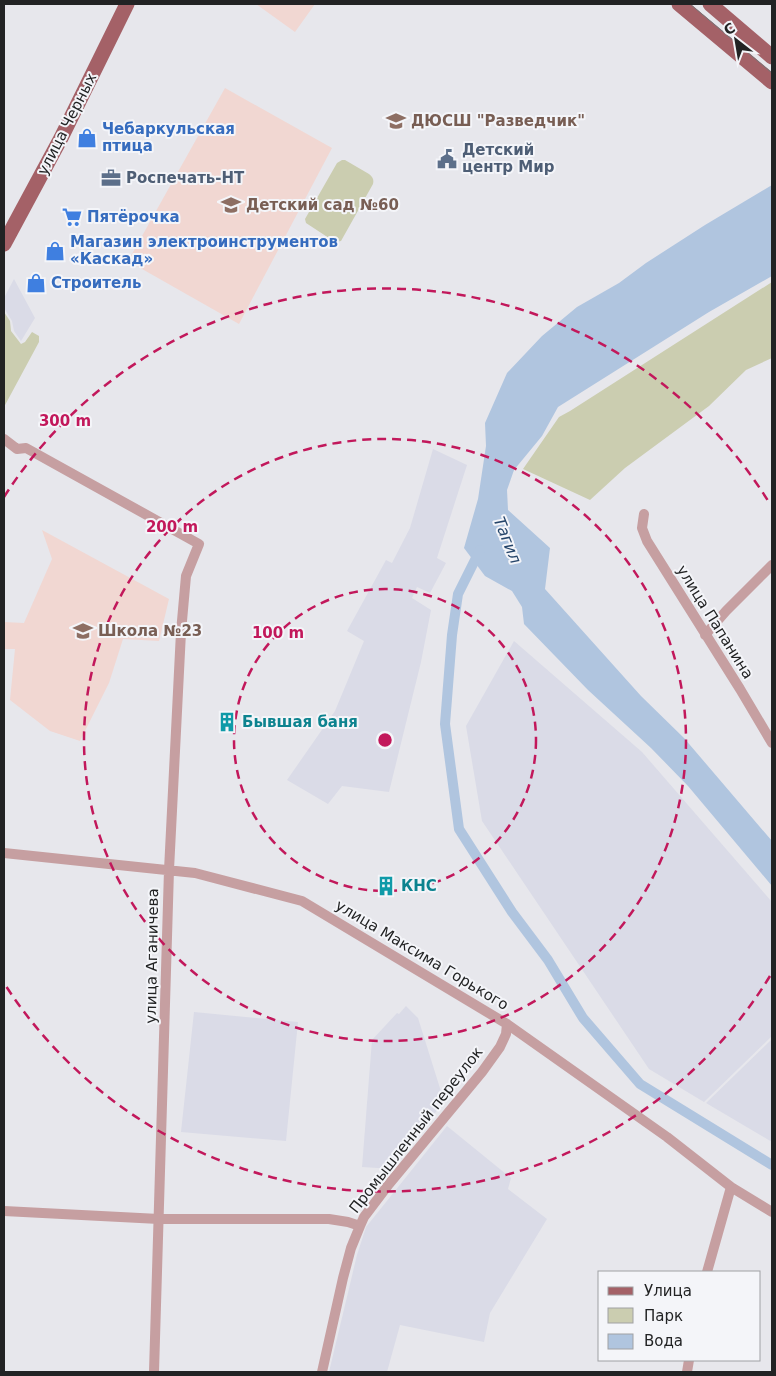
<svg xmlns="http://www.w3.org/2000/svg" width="776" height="1376" font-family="'DejaVu Sans',sans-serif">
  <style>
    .built { fill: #dadbe7 }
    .education { fill: #f1d7d2 }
    .green { fill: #cbcdb0 }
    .water { fill: #b0c5df }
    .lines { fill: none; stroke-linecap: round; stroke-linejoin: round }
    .canal { stroke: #b0c5df; stroke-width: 10 }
    .minor { stroke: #c69fa1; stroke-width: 10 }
    .primary { stroke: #a46167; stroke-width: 15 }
    .tram { stroke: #767679; stroke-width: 1 }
    .ring { fill: none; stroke: #c2185b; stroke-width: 2.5; stroke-dasharray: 9 6 }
    .labels { text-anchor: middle; stroke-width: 4; stroke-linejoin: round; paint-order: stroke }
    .education-label { font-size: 15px; font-weight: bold; fill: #785e54; stroke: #f4f5f9; text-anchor: start }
    .street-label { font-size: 15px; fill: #222324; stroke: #f4f5f9 }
    .shop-label { font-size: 15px; font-weight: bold; fill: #366cbe; stroke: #f4f5f9; text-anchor: start }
    .service-label { font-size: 15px; font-weight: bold; fill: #4e5e75; stroke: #f4f5f9; text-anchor: start }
    .culture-label { font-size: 15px; font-weight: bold; fill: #0d838f; stroke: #f4f5f9; text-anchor: start }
    .water-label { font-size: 16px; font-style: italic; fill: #244469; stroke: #f4f5f9 }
    .centre { fill: #c2185b; stroke: #f4f5f9; stroke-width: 2.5 }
    .ring-label { font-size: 15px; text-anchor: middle; font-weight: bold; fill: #c2185b; stroke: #f4f5f9; stroke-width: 4; stroke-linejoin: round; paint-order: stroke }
  </style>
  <rect width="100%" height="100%" fill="#e7e7ec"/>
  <path class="built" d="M14,279L35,318L21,341L14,331L12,321L4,308V298Z
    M433,449L467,465L437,558L446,563L430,593L417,587L412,598L431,610L421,662L389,792L342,786L328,804L287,780L335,711L364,641L347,631L386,560L392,563L410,528Z
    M514,641L642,752L772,902V1036L704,1102L649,1069L482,821L466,726Z
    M406,1006L418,1018L444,1101L393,1169L362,1167L372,1040L397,1013L399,1014Z
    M194,1012L298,1022L286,1141L181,1132Z
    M772,1039V1142L706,1103Z
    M447,1126L511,1178L508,1189L547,1219L490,1313L484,1342L400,1325L387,1372H329L357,1255L366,1227Z"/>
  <path class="education" d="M256,4H315L295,32Z
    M225,88L332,148L239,324L128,261Z
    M42,530L169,599L159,641L123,639L109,683L80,741L50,731L10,700L15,649H4V622L24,623L52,559Z"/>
  <path class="green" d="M342,160H345L369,174C373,177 374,180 373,184L341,241L335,242L306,223L305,219L337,163Z
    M772,282V358L746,370L709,406L625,468L590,500L523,469L559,417L570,411Z
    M4,312L10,321L11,331L21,344L25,342L32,332L39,336V342L4,407Z"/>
  <path class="water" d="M772,185V276L709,312L558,407L542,436L514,470L507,490L508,510L550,548L545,589L641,696L684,738L772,841V886L688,786L651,748L588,690L524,624L522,607L512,591L485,576L464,548L478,499L486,446L485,423L507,373L542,336L577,307L619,283L646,263L705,225Z"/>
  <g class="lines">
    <path class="canal" d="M480,550L458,594L452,635L445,724L459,829L512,912L548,960L583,1018L640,1084L772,1165"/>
    <path class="minor" d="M4,439L17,449L26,448L199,544L186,576L181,632L169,870L154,1372
      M644,514L642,528L647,541L740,689L772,743
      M705,635L726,611L772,565
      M4,853L195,873L302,901L507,1024L667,1137L731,1187L772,1212
      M4,1211L159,1219H329L348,1222L360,1226
      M707,1272L731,1187
      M322,1372L343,1278L351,1248L360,1226L364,1217L389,1184L482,1072L500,1047L506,1034L507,1024
      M687,1372L689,1360"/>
    <path class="primary" d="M679,4L772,82
      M710,4L772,57
      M4,244L61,138L127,4"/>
    <path class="tram" d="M690,4L772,73"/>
  </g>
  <g class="ring">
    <circle cx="385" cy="740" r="151"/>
    <circle cx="385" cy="740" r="301"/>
    <path d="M770 976A452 452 0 0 1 4 983M4 497A452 452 0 0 1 770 504"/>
  </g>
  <defs>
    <symbol id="school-bare" viewBox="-9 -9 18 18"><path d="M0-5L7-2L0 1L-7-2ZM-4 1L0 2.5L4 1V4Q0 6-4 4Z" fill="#8d6e63" stroke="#f4f5f9" stroke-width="2.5" paint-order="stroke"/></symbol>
    <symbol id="shop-bare" viewBox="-9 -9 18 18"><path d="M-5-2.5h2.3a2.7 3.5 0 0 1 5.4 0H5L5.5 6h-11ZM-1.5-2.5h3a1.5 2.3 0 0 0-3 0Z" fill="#3f7fe0" stroke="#f4f5f9" stroke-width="2.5" paint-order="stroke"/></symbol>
    <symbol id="civic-bare" viewBox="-9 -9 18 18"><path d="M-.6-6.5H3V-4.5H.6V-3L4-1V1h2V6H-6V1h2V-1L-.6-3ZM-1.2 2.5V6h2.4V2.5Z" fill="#5c6f8a" stroke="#f4f5f9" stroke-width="2.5" paint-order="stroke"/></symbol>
    <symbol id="office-bare" viewBox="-9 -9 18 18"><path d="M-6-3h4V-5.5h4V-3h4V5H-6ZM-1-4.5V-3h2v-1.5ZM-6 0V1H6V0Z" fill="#5c6f8a" stroke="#f4f5f9" stroke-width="2.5" paint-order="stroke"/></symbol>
    <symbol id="supermarket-bare" viewBox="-9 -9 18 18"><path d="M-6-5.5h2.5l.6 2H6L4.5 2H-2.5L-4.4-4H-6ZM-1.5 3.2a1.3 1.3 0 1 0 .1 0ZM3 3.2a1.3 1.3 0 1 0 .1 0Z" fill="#3f7fe0" stroke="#f4f5f9" stroke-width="2.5" paint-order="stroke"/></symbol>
    <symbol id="building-bare" viewBox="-9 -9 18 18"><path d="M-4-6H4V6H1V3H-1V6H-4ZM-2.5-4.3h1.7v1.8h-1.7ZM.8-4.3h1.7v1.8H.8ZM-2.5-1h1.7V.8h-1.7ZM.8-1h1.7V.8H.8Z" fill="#0f9aa8" stroke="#f4f5f9" stroke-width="2.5" paint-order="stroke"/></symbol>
  </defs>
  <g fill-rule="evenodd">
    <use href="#school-bare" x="382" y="107" width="28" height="28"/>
    <use href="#shop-bare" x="73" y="124" width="28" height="28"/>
    <use href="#civic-bare" x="433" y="145" width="28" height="28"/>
    <use href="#office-bare" x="97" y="164" width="28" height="28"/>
    <use href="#school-bare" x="217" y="191" width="28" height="28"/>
    <use href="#supermarket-bare" x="58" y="203" width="28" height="28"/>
    <use href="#shop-bare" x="41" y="237" width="28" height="28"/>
    <use href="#shop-bare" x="22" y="269" width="28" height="28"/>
    <use href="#school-bare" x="69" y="617" width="28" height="28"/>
    <use href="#building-bare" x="213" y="708" width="28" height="28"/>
    <use href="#building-bare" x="372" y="872" width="28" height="28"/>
  </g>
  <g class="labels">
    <g class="education-label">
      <text x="411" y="126">ДЮСШ "Разведчик"</text>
      <text x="246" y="210">Детский сад №60</text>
      <text x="98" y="636">Школа №23</text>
    </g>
    <g class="street-label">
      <text transform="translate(67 124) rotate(-63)" y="5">улица Черных</text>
      <text transform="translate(715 622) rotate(58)" y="5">улица Папанина</text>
      <text transform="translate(422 955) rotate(31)" y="5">улица Максима Горького</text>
      <text transform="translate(152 956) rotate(-89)" y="5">улица Аганичева</text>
      <text transform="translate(416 1130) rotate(-52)" y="5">Промышленный переулок</text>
    </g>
    <g class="shop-label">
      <text x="102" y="134">Чебаркульская<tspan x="102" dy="17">птица</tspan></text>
      <text x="87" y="222">Пятёрочка</text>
      <text x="70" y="247">Магазин электроинструментов<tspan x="70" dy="17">«Каскад»</tspan></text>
      <text x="51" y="288">Строитель</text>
    </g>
    <g class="service-label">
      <text x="462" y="155">Детский<tspan x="462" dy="17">центр Мир</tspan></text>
      <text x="126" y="183">Роспечать-НТ</text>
    </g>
    <g class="culture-label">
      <text x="242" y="727">Бывшая баня</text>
      <text x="401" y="891">КНС</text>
    </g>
    <g class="water-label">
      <text transform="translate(508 540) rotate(68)" y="6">Тагил</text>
    </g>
  </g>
  <circle cx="385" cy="740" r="8" class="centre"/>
  <g class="ring-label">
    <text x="65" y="426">300 m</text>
    <text x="172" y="532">200 m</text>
    <text x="278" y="638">100 m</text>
  </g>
  <rect width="776" height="1376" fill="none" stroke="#222324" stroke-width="10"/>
  <rect x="598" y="1271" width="162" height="90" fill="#f4f5f9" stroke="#a0a1a4"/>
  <rect x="608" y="1287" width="25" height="8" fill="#a46167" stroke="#a0a1a4"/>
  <text x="644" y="1296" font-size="15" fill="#222324">Улица</text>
  <rect x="608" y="1308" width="25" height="15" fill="#cbcdb0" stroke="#a0a1a4"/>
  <text x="644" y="1321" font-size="15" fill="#222324">Парк</text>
  <rect x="608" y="1334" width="25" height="15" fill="#b0c5df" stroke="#a0a1a4"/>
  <text x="644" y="1346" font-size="15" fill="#222324">Вода</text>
  <g transform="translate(736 40) rotate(329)" stroke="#f4f5f9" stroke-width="4" paint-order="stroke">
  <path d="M0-4L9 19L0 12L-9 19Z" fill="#222324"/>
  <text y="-8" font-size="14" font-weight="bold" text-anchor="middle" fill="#222324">С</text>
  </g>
</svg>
